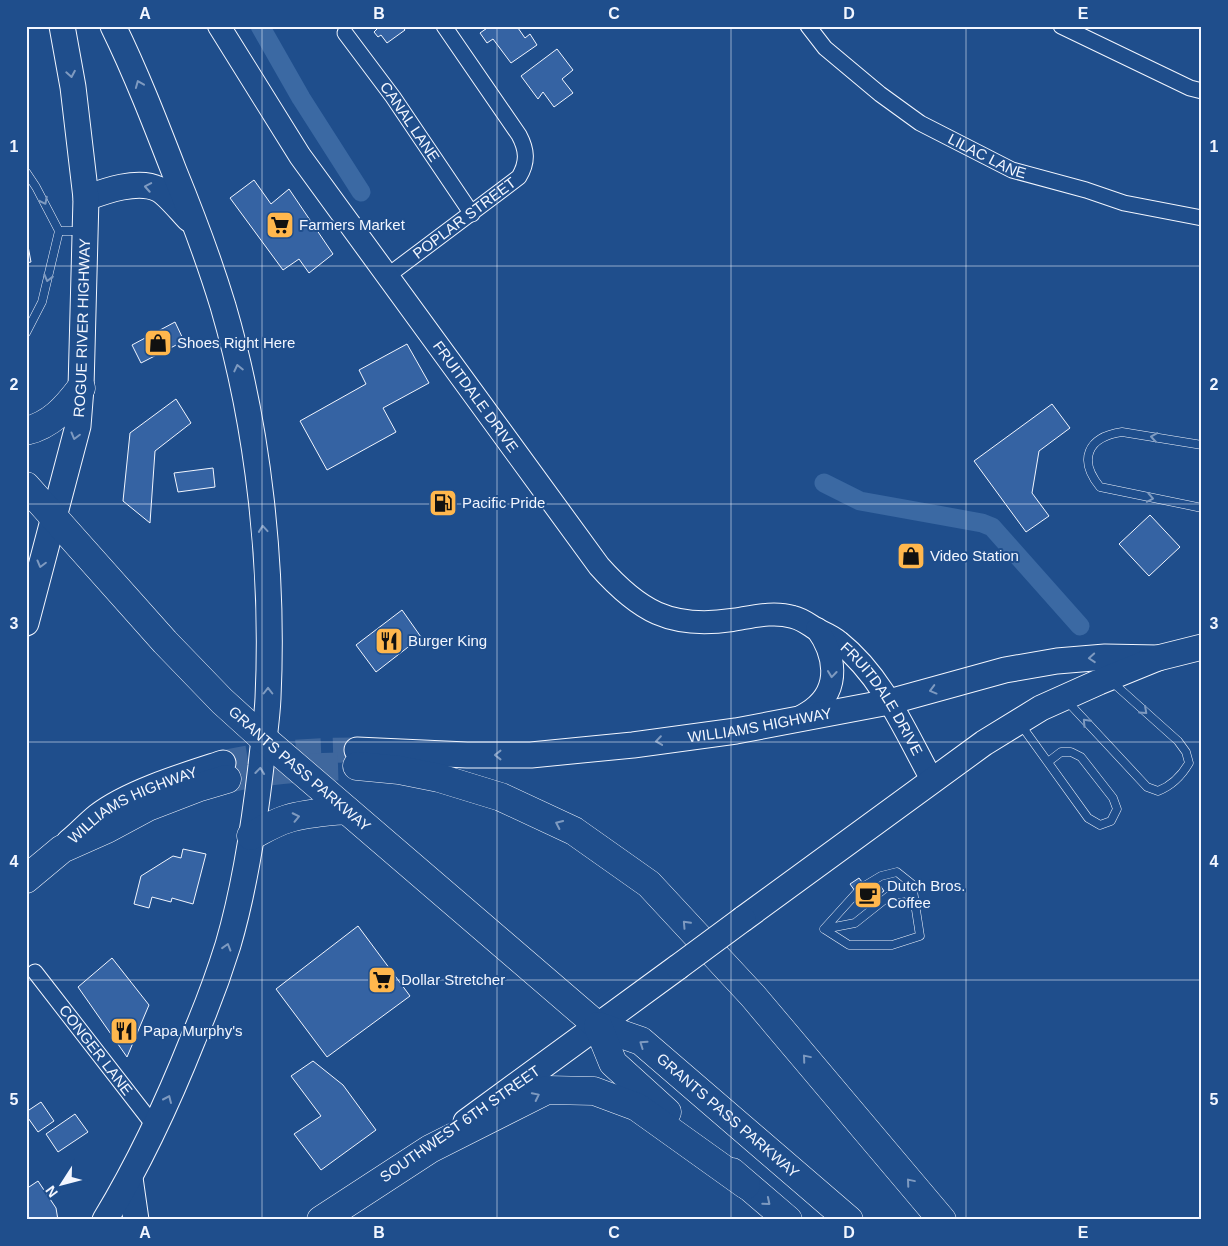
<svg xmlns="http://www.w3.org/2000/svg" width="1228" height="1246" font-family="Helvetica,sans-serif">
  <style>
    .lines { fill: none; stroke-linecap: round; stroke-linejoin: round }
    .canal { stroke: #3b69a3; stroke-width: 19 }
    .building { fill: #3563a3; stroke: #f2f6ff }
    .primary-tunnel { stroke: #3f679d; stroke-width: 25; stroke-dasharray: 25 12; stroke-linecap: butt }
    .highway-tunnel { stroke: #3f679d; stroke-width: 28; stroke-dasharray: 28 14; stroke-linecap: butt }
    .lane-casing { stroke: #f2f6ff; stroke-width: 9 }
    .street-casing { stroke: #f2f6ff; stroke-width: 17 }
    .secondary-casing { stroke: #f2f6ff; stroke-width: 24 }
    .primary-casing { stroke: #f2f6ff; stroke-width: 27 }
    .highway-casing { stroke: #f2f6ff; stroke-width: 29 }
    .lane { stroke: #1f4e8c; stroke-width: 8 }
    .street { stroke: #1f4e8c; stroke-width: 15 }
    .secondary { stroke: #1f4e8c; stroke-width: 22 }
    .primary { stroke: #1f4e8c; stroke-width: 25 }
    .highway { stroke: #1f4e8c; stroke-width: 28 }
    .primary-bridge-casing { stroke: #f2f6ff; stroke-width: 27; stroke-linecap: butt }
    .primary-bridge { stroke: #1f4e8c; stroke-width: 25 }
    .oneway { stroke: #7e9ac0 }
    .grid { fill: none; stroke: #f2f6ff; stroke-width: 1; stroke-opacity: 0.55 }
    .labels { text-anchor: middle; stroke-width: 4; stroke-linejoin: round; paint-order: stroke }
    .street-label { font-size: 15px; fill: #f2f6ff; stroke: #1f4e8c }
    .poi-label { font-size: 15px; fill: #f2f6ff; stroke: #1f4e8c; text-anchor: start }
    .neatline { fill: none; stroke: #f2f6ff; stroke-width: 2 }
    .grid-label { font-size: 16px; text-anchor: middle; font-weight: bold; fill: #f2f6ff }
  </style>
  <rect width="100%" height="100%" fill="#1f4e8c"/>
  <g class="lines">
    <path class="canal" d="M260,26L301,98L361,192
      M824,483L860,501L982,523L992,527L1080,626"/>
  </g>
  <path class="building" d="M375,26H402L405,30L387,43L381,35L378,37L374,32L377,29Z
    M490,26H521L518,28L525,38L530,34L537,45L511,63L493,39L487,43L480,33Z
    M557,49L573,70L562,79L573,93L554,107L543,92L538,99L521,76Z
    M254,180L271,204L289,189L333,254L309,273L299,259L283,270L230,198Z
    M26,235L31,262L26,263Z
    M175,322L184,341L141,363L132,345Z
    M407,344L429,383L383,408L396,432L327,470L300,421L366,384L359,370Z
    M176,399L191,423L155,451L150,523L123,501L130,433Z
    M1052,404L1070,428L1039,451L1032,493L1049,516L1026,532L974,461Z
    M213,468L215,487L178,492L174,473Z
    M1150,515L1180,547L1149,576L1119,544Z
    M402,610L421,637L376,672L356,645Z
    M183,849L206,854L193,904L172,898L171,902L152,897L149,908L134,904L141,876L173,856L181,858Z
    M859,878L865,886L875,878L884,891L873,899L878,905L869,911L850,884Z
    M358,926L410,996L327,1057L276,989Z
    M112,958L149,1005L127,1057L78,987Z
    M313,1061L343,1085L376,1130L321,1170L294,1134L321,1116L291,1076Z
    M41,1102L54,1121L38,1132L26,1115V1112Z
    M75,1114L88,1132L58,1152L46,1134Z
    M38,1181L56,1208L58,1220H26V1189Z"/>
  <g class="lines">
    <path class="primary-tunnel" d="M223,763C268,753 311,750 357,750"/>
    <path class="highway-tunnel" d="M227,779C270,769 312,767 357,766"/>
    <defs>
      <path id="lane" d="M26,172L36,187L59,231L42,302L26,333
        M59,231H81
        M1202,445L1122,432C1087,437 1078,460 1100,487L1202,508
        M1066,700L1147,787L1158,791C1171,786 1182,775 1189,763L1186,752L1178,741L1111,681
        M1021,725L1088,818L1100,825L1111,821L1117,809L1113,798L1081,757L1071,752H1061L1048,762
        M897,872L912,884L920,936L892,945H849L824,929L861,888L881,876Z
        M824,929L855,923L889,896L907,893L914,905"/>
      <g id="street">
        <path id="s1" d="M808,26L825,48L880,94L920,123L1012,170L1086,190L1124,203L1202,218"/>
        <path d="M1061,26L1190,88L1202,91"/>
        <path id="s2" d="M345,33L393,97L472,214"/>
        <path id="s3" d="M386,277L519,177C528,162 527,150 519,135L444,26"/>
        <path id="s4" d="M35,972L156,1128"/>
      </g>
      <g id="secondary">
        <path id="s5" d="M219,26L300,156L599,566C639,611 670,629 732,620C752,617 773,611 793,617C802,619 808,624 816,629C824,633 832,636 839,642C883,677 906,733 932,780"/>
        <path d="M797,719C802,716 808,713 813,709C841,688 835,654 817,629"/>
      </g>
      <g id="primary">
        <path d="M86,198C105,191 138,179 158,189C168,194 181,211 189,219"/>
        <path id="s6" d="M26,623L78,426L81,388L86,198L73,87L62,26"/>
        <path id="s7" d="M357,750L467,755H531L633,745L736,731L889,702L1005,670L1057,661L1105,657L1158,658"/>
        <path id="s8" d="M69,842C79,834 88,824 98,816C129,792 186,775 223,763"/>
        <path d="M743,919L984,743L1041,708L1099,682L1158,658L1202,647"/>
        <path d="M466,1122L678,967"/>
        <path d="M130,1178L136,1220"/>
        <path d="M105,1220C140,1162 168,1102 193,1039C206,1009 218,977 228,945C245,887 254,827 261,766C263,744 267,721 268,698C274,570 259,429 223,306C209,260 192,215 174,171C155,122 136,73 113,26"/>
      </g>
      <g id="highway">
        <path d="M26,431C51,425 66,408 81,388"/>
        <path id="s9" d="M26,486L165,642L222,701L264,739L598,1026L641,1041L849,1220"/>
        <path d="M357,766L399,770L439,778L501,797L574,831L649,884L753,996L942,1220"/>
        <path d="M251,836C263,830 274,823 287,819C306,813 326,812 346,810"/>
        <path d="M26,879L62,849L107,829L148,807L200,787L227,779"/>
        <path d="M598,1026L613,1063L667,1112"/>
        <path d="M732,1172L788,1220"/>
        <path d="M321,1220L430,1149L547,1090L594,1091L637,1107L746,1185"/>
      </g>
    </defs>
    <use href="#lane" class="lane-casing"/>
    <use href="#street" class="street-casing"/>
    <use href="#secondary" class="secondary-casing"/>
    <use href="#primary" class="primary-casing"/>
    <use href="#highway" class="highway-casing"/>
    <use href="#lane" class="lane"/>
    <use href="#street" class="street"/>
    <use href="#secondary" class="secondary"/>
    <use href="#primary" class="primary"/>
    <use href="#highway" class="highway"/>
    <defs>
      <path id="primary-bridge" d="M678,967L743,919"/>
    </defs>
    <use href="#primary-bridge" class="primary-bridge-casing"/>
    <use href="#primary-bridge" class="primary-bridge"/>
  </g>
  <defs><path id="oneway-chevron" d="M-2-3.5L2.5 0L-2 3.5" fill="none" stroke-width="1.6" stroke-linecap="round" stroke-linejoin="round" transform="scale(1.25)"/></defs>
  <g class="oneway">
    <use href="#oneway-chevron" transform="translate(71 74) rotate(80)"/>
    <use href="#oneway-chevron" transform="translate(139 84) rotate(-112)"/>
    <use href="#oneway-chevron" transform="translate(148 187) rotate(-170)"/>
    <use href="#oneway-chevron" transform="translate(44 201) rotate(63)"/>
    <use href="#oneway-chevron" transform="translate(48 278) rotate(104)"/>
    <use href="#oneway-chevron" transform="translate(238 368) rotate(-103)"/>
    <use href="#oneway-chevron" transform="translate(75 436) rotate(105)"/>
    <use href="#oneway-chevron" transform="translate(1154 437) rotate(-171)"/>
    <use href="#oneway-chevron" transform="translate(1150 498) rotate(11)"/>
    <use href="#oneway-chevron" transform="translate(263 529) rotate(-95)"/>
    <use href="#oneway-chevron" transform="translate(41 564) rotate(105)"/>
    <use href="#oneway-chevron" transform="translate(1092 658) rotate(176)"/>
    <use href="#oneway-chevron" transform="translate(832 674) rotate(96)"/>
    <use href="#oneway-chevron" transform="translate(933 690) rotate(165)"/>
    <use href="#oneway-chevron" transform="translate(268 691) rotate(-90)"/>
    <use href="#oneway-chevron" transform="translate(1144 711) rotate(42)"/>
    <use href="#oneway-chevron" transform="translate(1086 722) rotate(-133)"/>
    <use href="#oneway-chevron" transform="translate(659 741) rotate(172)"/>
    <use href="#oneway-chevron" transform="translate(498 755) rotate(-180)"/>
    <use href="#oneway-chevron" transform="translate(260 771) rotate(-84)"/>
    <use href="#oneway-chevron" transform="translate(296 817) rotate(-12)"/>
    <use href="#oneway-chevron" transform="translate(559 824) rotate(-155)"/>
    <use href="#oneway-chevron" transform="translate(686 924) rotate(-133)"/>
    <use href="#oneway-chevron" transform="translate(227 947) rotate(-73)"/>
    <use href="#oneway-chevron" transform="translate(643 1044) rotate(-145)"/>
    <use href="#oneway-chevron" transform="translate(806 1058) rotate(-130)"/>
    <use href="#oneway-chevron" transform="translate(536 1096) rotate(-26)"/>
    <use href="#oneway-chevron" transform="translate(168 1099) rotate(-66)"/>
    <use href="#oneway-chevron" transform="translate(910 1182) rotate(-130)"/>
    <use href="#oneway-chevron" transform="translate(767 1202) rotate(40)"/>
  </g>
  <path class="grid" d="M262,26V1220M497,26V1220M731,26V1220M966,26V1220M26,266H1202M26,504H1202M26,742H1202M26,980H1202"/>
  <defs>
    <symbol id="supermarket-square" viewBox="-11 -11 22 22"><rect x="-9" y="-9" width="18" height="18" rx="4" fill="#ffb74d" stroke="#1f4e8c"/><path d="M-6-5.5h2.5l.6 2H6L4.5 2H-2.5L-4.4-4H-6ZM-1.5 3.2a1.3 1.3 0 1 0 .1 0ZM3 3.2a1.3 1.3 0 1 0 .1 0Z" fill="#111"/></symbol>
    <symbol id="shop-square" viewBox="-11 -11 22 22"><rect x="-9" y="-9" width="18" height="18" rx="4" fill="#ffb74d" stroke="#1f4e8c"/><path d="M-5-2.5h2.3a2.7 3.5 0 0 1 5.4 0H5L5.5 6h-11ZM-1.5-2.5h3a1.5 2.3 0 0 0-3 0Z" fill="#111"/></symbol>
    <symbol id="fuel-square" viewBox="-11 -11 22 22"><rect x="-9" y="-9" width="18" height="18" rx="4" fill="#ffb74d" stroke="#1f4e8c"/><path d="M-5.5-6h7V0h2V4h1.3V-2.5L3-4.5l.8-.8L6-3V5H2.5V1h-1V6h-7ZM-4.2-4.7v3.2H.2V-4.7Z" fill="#111"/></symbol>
    <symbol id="restaurant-square" viewBox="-11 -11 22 22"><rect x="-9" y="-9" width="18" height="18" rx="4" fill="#ffb74d" stroke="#1f4e8c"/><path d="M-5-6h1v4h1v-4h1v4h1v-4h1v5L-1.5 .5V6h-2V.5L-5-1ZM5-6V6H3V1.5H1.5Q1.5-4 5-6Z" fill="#111"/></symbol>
    <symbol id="cafe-square" viewBox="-11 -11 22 22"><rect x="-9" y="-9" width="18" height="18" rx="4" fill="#ffb74d" stroke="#1f4e8c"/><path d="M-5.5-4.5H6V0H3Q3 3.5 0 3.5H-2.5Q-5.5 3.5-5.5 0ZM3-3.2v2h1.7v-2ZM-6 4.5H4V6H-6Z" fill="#111"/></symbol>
  </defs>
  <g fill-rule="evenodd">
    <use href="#supermarket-square" x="264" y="209" width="32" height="32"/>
    <use href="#shop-square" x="142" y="327" width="32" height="32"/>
    <use href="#fuel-square" x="427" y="487" width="32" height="32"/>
    <use href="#shop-square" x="895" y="540" width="32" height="32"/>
    <use href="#restaurant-square" x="373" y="625" width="32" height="32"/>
    <use href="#cafe-square" x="852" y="879" width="32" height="32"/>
    <use href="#supermarket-square" x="366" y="964" width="32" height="32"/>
    <use href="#restaurant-square" x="108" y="1015" width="32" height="32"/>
  </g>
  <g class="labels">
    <g class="street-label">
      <text dy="5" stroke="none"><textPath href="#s2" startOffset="110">CANAL LANE</textPath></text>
      <text dy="5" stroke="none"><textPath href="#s1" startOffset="224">LILAC LANE</textPath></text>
      <text dy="5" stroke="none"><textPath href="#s3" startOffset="98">POPLAR STREET</textPath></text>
      <text dy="5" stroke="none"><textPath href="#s6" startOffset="302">ROGUE RIVER HIGHWAY</textPath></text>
      <text dy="5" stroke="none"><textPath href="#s5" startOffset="451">FRUITDALE DRIVE</textPath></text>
      <text dy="5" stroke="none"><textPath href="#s5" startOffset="998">FRUITDALE DRIVE</textPath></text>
      <text dy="5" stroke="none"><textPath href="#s7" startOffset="405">WILLIAMS HIGHWAY</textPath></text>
      <text dy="5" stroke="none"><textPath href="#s9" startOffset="394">GRANTS PASS PARKWAY</textPath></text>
      <text dy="5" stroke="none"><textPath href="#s8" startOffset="75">WILLIAMS HIGHWAY</textPath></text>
      <text dy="5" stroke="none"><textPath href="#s4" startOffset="99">CONGER LANE</textPath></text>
      <text dy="5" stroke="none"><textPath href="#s9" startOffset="948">GRANTS PASS PARKWAY</textPath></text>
      <text transform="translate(460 1124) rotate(-35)" y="5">SOUTHWEST 6TH STREET</text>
    </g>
    <g class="poi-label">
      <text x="299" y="230">Farmers Market</text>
      <text x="177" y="348">Shoes Right Here</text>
      <text x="462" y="508">Pacific Pride</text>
      <text x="930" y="561">Video Station</text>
      <text x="408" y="646">Burger King</text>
      <text x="887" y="891">Dutch Bros.<tspan x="887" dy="17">Coffee</tspan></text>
      <text x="401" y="985">Dollar Stretcher</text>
      <text x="143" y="1036">Papa Murphy's</text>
    </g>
  </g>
  <rect width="1228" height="1246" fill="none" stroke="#1f4e8c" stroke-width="55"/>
  <g transform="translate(62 1184) rotate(234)" stroke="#1f4e8c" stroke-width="4" paint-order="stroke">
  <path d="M0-4L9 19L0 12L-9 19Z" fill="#f2f6ff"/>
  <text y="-8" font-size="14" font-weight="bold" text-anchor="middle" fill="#f2f6ff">N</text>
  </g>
  <rect x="28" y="28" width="1172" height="1190" class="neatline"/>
  <g class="grid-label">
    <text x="145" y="19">A</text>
    <text x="379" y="19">B</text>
    <text x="614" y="19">C</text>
    <text x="849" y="19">D</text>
    <text x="1083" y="19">E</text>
    <text x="14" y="152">1</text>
    <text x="1214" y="152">1</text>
    <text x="14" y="390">2</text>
    <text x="1214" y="390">2</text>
    <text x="14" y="629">3</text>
    <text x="1214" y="629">3</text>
    <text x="14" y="867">4</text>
    <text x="1214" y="867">4</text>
    <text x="14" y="1105">5</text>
    <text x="1214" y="1105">5</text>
    <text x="145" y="1238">A</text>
    <text x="379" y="1238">B</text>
    <text x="614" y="1238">C</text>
    <text x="849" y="1238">D</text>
    <text x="1083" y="1238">E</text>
  </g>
</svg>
